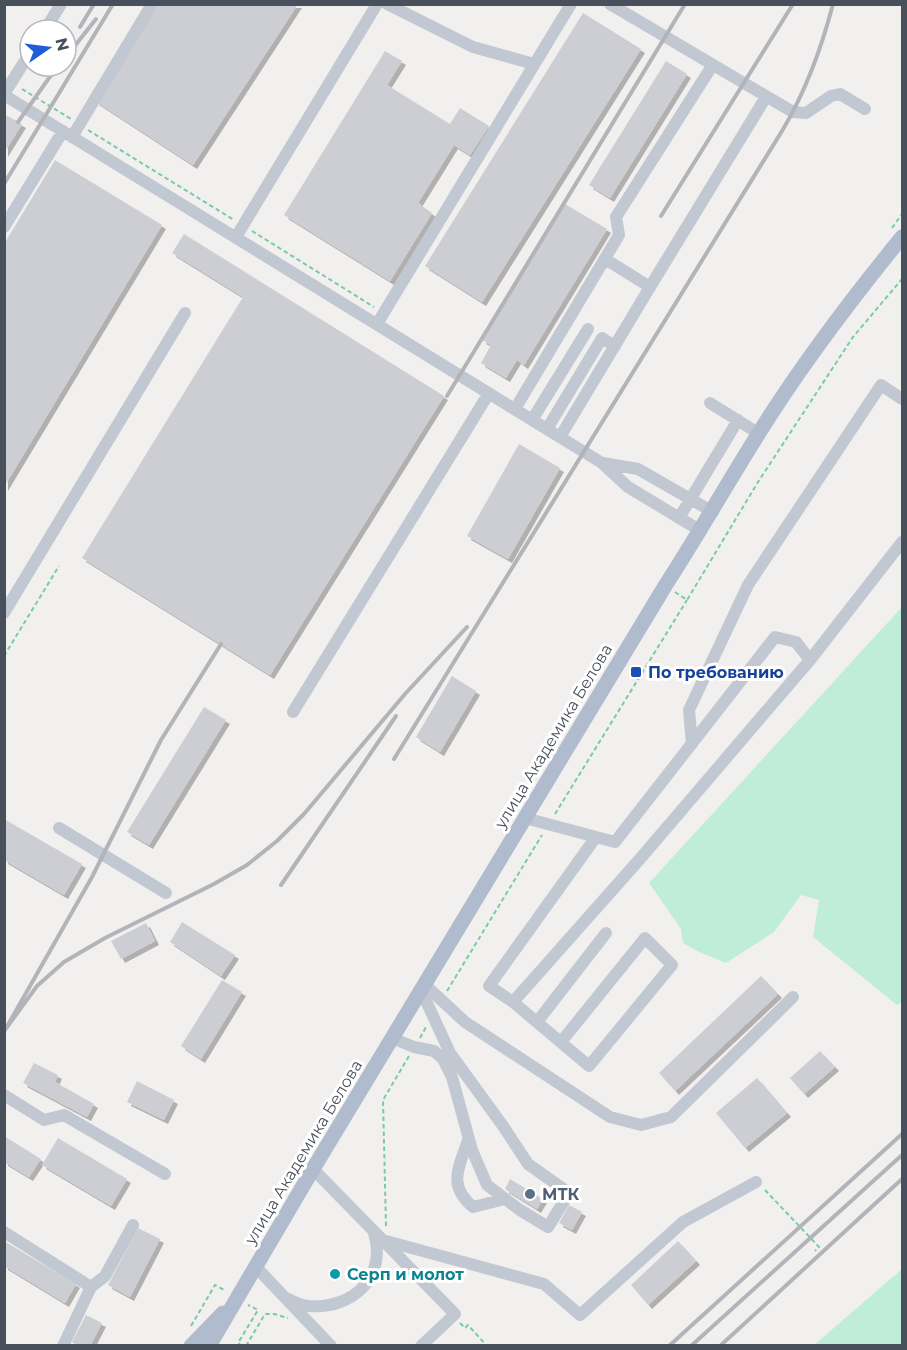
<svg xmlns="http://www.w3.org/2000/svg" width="907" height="1350" font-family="Montserrat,sans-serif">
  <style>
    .green { fill: #c0edd7 }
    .building { fill: #cdced4; filter: url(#shadow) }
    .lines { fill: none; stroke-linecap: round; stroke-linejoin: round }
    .path { stroke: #79caab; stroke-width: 2; stroke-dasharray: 4.5 3; stroke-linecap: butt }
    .minor { stroke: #c1c8d1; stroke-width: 12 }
    .major { stroke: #b0bccd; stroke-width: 15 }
    .rail { stroke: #b2b4b9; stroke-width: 4 }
    .transit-dot { fill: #1a4fb4; stroke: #fff; stroke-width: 2 }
    .service-dot { fill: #5c6f8a; stroke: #fff; stroke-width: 2 }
    .culture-dot { fill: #0f9aa8; stroke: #fff; stroke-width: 2 }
    .labels { text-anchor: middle; stroke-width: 6; stroke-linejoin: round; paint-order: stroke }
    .transit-label { font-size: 16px; font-weight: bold; fill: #164399; stroke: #fff; text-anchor: start }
    .street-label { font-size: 16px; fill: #48505c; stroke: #fff }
    .service-label { font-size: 16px; font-weight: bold; fill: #4e5e75; stroke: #fff; text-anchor: start }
    .culture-label { font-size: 16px; font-weight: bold; fill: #0d838f; stroke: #fff; text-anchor: start }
  </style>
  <defs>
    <filter id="shadow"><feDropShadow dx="4" dy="4" stdDeviation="0" flood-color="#0004"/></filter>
  </defs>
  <rect width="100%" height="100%" fill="#f2f0ef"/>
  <path class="green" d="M902,607V1002L897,1005L813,937L819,900L801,895L774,932L726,963L697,951L683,943L681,929L649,883Z
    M902,1269V1345H814Z"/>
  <path class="building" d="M158,4H298L193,165L95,101Z
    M583,13L641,49L482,302L425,266Z
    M385,51L402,61L387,85L450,124L460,108L489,126L470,155L454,145L418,203L432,213L390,281L284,215Z
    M666,61L687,74L610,198L589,185Z
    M4,114L22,124L4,153Z
    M55,160L162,225L4,487V244Z
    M565,204L607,229L524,365L517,360L506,378L481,363L491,345L482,340Z
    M184,234L444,396L270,675L82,558L243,297L172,253Z
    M519,444L560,468L508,559L467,536Z
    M452,676L476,691L440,752L416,737Z
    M204,707L226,720L149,845L127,832Z
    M4,819L82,864L64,895L4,860Z
    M182,922L235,955L221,976L170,942Z
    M146,923L155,941L121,959L111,941Z
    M761,976L778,994L675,1091L659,1073Z
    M222,980L242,992L201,1059L181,1046Z
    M820,1051L835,1067L804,1094L790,1078Z
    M34,1063L58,1075L55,1082L94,1104L87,1117L23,1083Z
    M757,1078L787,1113L745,1148L716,1113Z
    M137,1081L174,1100L164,1120L127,1102Z
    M4,1136L41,1159L29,1177L4,1162Z
    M58,1138L127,1179L111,1206L42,1165Z
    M510,1179L543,1199L537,1209L505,1189Z
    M569,1205L582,1212L572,1230L559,1223Z
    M138,1228L160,1239L130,1297L108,1285Z
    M4,1241L76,1284L65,1303L4,1266Z
    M678,1241L696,1261L648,1305L631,1285Z
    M86,1315L102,1323L90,1346H78L72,1342Z"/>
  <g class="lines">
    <path class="path" d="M22,89L71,119
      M88,130L234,220
      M892,228L902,214
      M252,231L374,307
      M675,592L687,600L758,482L853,337L902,279
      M4,656L59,566
      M555,814L687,600
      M447,991L542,835
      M420,1038L426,1027
      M765,1190L819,1247L815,1251
      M386,1226L383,1100L409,1056
      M460,1323L465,1328L468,1325L487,1346
      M191,1326L215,1285L226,1291
      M242,1346L238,1343L258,1310L248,1305
      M246,1346L265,1314H274L288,1318"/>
    <path class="minor" d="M387,4L473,47L534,64
      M610,4L793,112L806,113L831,96L840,94L865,109
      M45,30L61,4
      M4,94L30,53
      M4,95L602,463L628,487L701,531
      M72,137L152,4
      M4,227L63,131
      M236,237L377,4
      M650,287L766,97
      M377,324L571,4
      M710,403L758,433
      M515,409L619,235L616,217L712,66
      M532,420L588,329
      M547,429L602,338L615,346
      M560,437L650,287L605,259
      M603,463L638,469L713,512
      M679,518L738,420
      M4,613L185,313
      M810,660L902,542
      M293,712L489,393
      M692,744L689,710L748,585L881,385L902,399
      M525,818L615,842L775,637L796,642L810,660L639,860L513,1002L489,986L596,837
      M59,828L166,893
      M424,984L465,1022L610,1117L641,1125L671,1117L793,997
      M513,1002L589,1066L672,965L645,938L561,1042
      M537,1022L606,933
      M392,1038L414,1047L434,1051L443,1059L452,1077L472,1150L487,1185L520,1210L548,1227L569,1193L528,1164L503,1126L450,1053L421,990
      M4,1095L44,1120L64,1115L165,1174
      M468,1140C459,1168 447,1185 473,1207L505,1199
      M313,1169L455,1314L421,1346
      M4,1232L91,1287L63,1346
      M386,1241L544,1284L580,1315L683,1222L756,1182
      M255,1266L331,1346
      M91,1287L105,1276L133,1225
      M286,1298C293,1301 300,1305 308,1306C353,1310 389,1276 373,1230"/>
    <path class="major" d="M191,1346L223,1313
      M209,1346L313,1169L665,586C696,538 724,489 754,441C798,369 849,302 902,237"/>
    <path class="rail" d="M80,27L94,4
      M66,57L96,19
      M56,66L49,78L59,66
      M18,122L49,78
      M4,184L113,4
      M661,216L793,4
      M447,396L685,4
      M221,644L161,740L92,877L5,1030L37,986L64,962L105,938L214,884L247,865L277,841L304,814L405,694L467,627
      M394,759L782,131C806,91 821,50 833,4
      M281,885L396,716
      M669,1346L902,1134
      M691,1346L902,1155
      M720,1346L902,1179"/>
  </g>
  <rect class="transit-dot" x="630" y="666" width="12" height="12" rx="3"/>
  <circle class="service-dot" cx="530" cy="1194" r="6"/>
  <circle class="culture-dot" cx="335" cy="1274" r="6"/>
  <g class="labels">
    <g class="transit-label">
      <text x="648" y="678">По требованию</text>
    </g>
    <g class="street-label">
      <text transform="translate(553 736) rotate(-59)" y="6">улица Академика Белова</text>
      <text transform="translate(303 1152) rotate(-59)" y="6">улица Академика Белова</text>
    </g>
    <g class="service-label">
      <text x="542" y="1200">МТК</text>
    </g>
    <g class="culture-label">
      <text x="347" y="1280">Серп и молот</text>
    </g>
  </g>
  <rect width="907" height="1350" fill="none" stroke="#48505c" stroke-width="12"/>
  <g transform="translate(48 48) rotate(76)"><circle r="28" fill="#ffffff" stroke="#b6b9be" stroke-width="1.5"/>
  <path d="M0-4.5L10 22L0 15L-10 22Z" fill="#205ddb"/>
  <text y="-9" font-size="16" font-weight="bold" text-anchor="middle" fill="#48505c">N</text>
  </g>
</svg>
